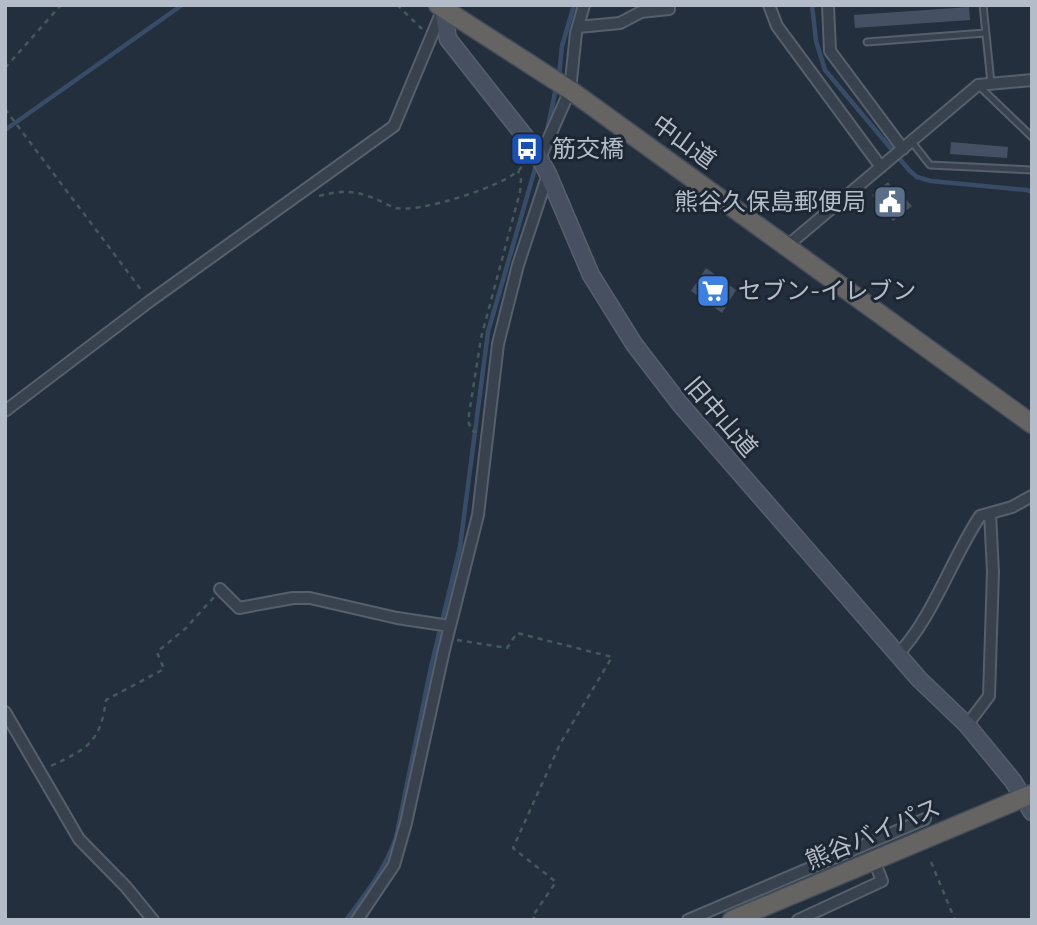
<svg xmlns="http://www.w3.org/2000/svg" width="1037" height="925" font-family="Mulish,'Noto Sans JP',sans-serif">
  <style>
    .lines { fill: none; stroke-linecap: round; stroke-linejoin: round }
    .stream { stroke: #394c67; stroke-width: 4.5 }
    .building { fill: #455162 }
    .service-casing { stroke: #565f6c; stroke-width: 9 }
    .minor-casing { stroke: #565f6c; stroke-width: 14 }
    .secondary-casing { stroke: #565f6c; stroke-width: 19 }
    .trunk-casing { stroke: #434c59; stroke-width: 21 }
    .path { stroke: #44595c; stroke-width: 2.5; stroke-dasharray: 5 5; stroke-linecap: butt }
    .service { stroke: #38414e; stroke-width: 5 }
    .minor { stroke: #38414e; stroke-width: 10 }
    .secondary { stroke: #465061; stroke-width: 16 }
    .trunk { stroke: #656462; stroke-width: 18 }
    .labels { text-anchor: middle; stroke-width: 6; stroke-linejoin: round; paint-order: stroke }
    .street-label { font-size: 24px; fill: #b4bcc9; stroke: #1d2633 }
    .poi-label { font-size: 24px; fill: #b4bcc9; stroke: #1d2633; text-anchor: start }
  </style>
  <rect width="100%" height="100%" fill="#242f3e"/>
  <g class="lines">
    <path class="stream" d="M812,5L816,41L825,70L909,170L917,177L931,181L1027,190L1032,192
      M559,76L562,46L574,5
      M5,130L182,5
      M547,131L556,88
      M346,920C366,894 385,869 396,838L431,667L460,547L488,332L537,162"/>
  </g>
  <path class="building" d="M969,7L970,20L855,28L854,15Z
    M951,142L1008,147L1007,158L950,154Z
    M888,182L900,198L903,196L912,206L893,221L872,195Z
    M706,268L736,290L722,313L691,291Z"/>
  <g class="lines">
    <defs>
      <path id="service" d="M983,5L991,83
        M867,42L985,33
        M979,86L1032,137
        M911,141L930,165L1032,170"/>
      <path id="minor" d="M769,5L777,26L881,167
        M828,5L830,51L903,149
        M578,27L620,23L641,12L669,9V5
        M540,158L570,90L576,33L584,5
        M787,246L978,85L1032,80
        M5,411L150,301L394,126L442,11
        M220,589L239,608L293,598H310L397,618L450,626
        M898,654C932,619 952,558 980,516L1012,507L1032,496
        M5,712L79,839L126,887L153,920
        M967,725L989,696L993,572L990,513
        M357,920L394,865L406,823L444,650L478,515L498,344L518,265L548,174
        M688,920L925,819
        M798,920L882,881L874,860"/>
      <path id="secondary" d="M443,8L448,39L534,148L548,174L591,275L634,344L680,404L919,679L967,725L1013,781L1032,812"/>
      <path id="trunk" d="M438,5L570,90L1032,424
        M732,920L1032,794"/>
    </defs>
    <use href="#service" class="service-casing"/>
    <use href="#minor" class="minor-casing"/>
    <use href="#secondary" class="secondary-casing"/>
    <use href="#trunk" class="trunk-casing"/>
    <path class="path" d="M397,5L422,29
      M5,68L61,5
      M5,109L142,291
      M319,196C343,190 353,190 376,199C382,202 389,206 396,208C420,213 500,187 518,171C521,169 522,165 524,162
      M477,432L472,431L468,421L481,338L520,192L521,179L518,171
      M457,640L507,648L517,633L612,657L560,744L513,848L556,882L532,917L537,920
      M51,766C88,748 100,743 106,700L164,669L157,652L185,629L214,597
      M931,862L955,920"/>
    <use href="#service" class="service"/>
    <use href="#minor" class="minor"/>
    <use href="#secondary" class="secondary"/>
    <use href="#trunk" class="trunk"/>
  </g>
  <defs>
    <symbol id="bus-square" viewBox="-11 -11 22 22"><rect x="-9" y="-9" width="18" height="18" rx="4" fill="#1a4fb4" stroke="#1d2633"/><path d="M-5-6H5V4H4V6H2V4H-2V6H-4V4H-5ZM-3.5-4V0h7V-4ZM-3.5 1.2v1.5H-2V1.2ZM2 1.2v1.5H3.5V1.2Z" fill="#fff"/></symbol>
    <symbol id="civic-square" viewBox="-11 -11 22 22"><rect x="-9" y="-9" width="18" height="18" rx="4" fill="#5c6f8a" stroke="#1d2633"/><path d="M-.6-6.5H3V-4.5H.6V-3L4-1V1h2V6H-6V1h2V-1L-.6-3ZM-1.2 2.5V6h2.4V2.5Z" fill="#fff"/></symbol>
    <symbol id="supermarket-square" viewBox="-11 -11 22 22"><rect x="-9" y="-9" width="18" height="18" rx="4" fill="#3f7fe0" stroke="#1d2633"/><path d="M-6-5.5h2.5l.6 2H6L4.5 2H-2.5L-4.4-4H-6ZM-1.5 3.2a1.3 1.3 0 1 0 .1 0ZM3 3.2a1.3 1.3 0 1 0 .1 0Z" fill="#fff"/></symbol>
  </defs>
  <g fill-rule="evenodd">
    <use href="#bus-square" x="508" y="130" width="38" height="38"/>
    <use href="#civic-square" x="871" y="183" width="38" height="38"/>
    <use href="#supermarket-square" x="694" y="272" width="38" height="38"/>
  </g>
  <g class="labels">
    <g class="street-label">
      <text transform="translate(684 142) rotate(36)" y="8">中山道</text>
      <text transform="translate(721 417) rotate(49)" y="8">旧中山道</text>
      <text transform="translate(873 834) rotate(-23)" y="8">熊谷バイパス</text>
    </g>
    <g class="poi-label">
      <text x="552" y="157">筋交橋</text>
      <text x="866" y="210" text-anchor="end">熊谷久保島郵便局</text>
      <text x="738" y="299">セブン-イレブン</text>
    </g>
  </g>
  <rect width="1037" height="925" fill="none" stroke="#b4bcc9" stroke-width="14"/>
</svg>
